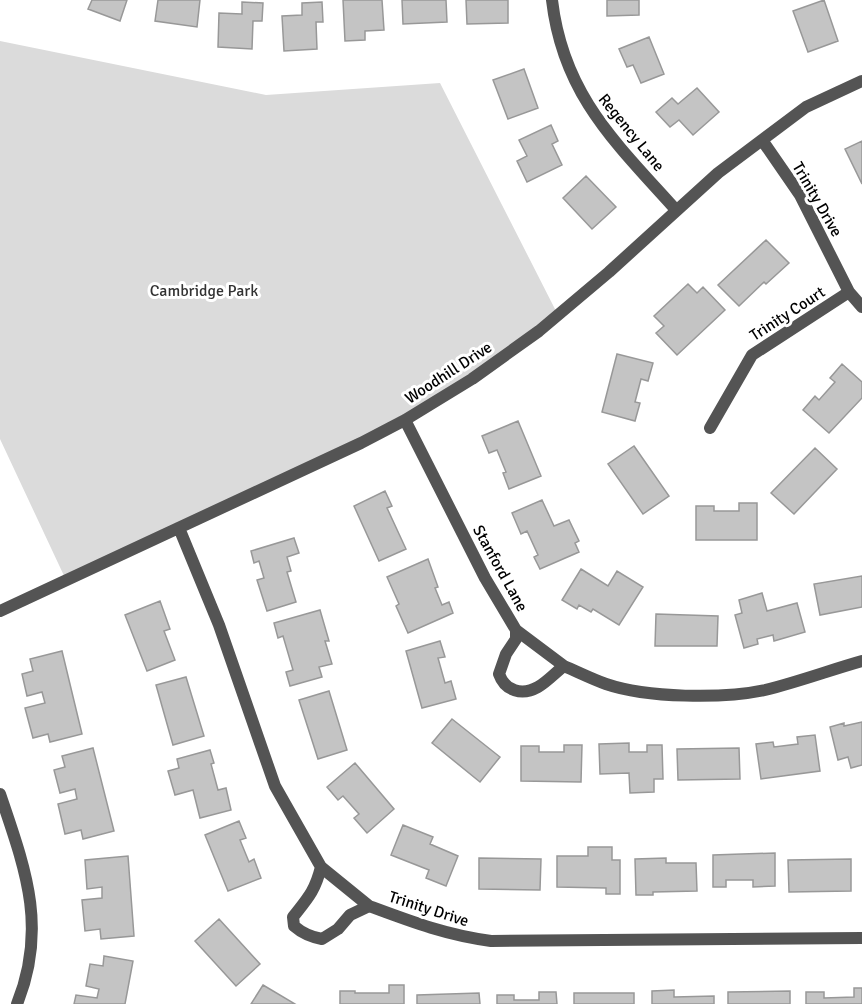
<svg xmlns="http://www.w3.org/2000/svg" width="862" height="1004" font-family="Signika,sans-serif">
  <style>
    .green { fill: #dbdbdb }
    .building { fill: #c4c4c4; stroke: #989898; stroke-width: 1.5 }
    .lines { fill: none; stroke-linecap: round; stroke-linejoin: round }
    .minor { stroke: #545454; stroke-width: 12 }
    .labels { text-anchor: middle; stroke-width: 6; stroke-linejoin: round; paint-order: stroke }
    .street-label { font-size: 16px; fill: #000; stroke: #fff }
    .park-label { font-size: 16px; fill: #323232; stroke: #fff }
  </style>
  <rect width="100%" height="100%" fill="#fff"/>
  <path class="green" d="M0,41L266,95L440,83L558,315L404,420L66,580L0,439Z"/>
  <path class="building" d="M92,0H127L120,21L88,9Z
    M158,0H200L197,27L155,21Z
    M343,0H382L384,30L365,31V40L345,41Z
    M402,0H446L447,22L403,24Z
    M466,0H508V23L467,24Z
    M607,0H639V15L607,16Z
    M824,0L838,41L808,52L793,11Z
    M242,2L263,3L262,21H253L252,49L218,47L219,13L242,14Z
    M322,2L323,22H316L317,49L284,51L282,16L302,15V3Z
    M649,37L664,74L641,83L633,65L627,67L619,49Z
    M524,69L538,108L508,119L493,80Z
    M697,88L719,112L693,135L679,120L670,127L656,112L672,98L678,104Z
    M551,125L558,141L552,144L562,165L527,182L517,161L527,156L519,140Z
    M862,141V184L845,149Z
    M586,176L616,207L592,229L563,198Z
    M766,240L789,263L766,284L764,282L739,306L718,285Z
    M688,284L697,293L703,287L725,310L677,355L656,333L664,326L654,316Z
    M617,354L653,363L648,381L641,379L635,402L640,403L635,421L602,412Z
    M842,364L862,382V398L829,433L803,410L815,396L819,400L835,382L830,378Z
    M518,421L541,476L509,489L503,473L506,472L497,450L489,453L482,436Z
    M634,446L669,496L643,514L608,464Z
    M815,448L837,469L794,514L771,493Z
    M385,491L392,506L387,508L406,549L379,561L354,506Z
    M542,500L554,526L569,520L579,541L575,543L579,552L540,569L534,557L538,555L527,531L521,534L512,513Z
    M739,503H757V540H696V506H714V511H739Z
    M294,538L299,553L287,557L291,571L287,572L296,602L267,611L257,580L264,578L259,561L254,563L251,551Z
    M428,559L438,587L435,588L442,605L449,602L453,613L408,633L396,606L399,604L387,577Z
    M581,569L608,586L617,571L643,587L619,625L593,609L591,612L579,605L577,609L562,600Z
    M862,576V607L820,615L814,584Z
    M762,593L767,611L797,603L805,632L774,641L773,635L757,639L758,644L744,648L735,615L742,613L739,600Z
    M160,601L170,629L164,631L175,660L147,671L125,615Z
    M320,610L329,641H325L332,664L319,667L322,677L290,686L286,672L293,670L283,636L278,638L274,623Z
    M656,614L718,616L717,646H655Z
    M440,641L445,657L438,658L445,683L451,681L456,699L422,708L406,651Z
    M62,651L82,734L50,742L48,734L33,738L25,708L45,703L42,692L27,696L22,674L33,671L30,659Z
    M186,677L204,736L173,745L156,685Z
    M329,691L347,750L318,759L299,700Z
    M452,719L500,757L480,782L432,743Z
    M862,722V765L851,768L848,757L838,760L830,727L844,723V726Z
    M815,735L820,771L761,779L756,744L773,742L774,747L798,744L797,737Z
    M629,743V752H647V745H662L663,779H654V792L630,793L629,773L600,774L599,744Z
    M564,745H582L581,782L521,781V746H539V752H564Z
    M93,748L114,831L83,839L81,830L65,834L58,804L77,799L75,789L60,793L54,770L65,767L62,756Z
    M739,748L740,779L678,780L677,749Z
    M210,750L214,763L211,764L218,790L226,788L231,810L200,818L193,790L175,795L168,771L179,768L177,759Z
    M355,763L394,809L367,833L354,818L359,814L343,796L338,800L327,787Z
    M239,821L246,838L240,840L249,862L254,859L261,878L228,891L205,835Z
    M403,825L433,837L430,844L458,856L446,886L426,878L429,870L391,855Z
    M588,847H612V860H620V894H606V888L557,887V856H588Z
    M775,853V886L753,887V880H726V887H713V855Z
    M128,856L134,936L101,939L100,929L85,931L82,900L102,898V887L87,889L85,860Z
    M479,858L541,859L540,890L479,889Z
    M666,858V863H696L697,891L653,892V895H636L635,859Z
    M851,859V891L789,892L788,860Z
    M219,919L260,964L236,986L195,941Z
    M104,956L133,961L125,1004H74L76,995L97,998L99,989L86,986L90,964L103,966Z
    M263,985L295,1004H251Z
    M389,985H404V1004H340V991H355V993H389Z
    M854,988H862V1004H806V992H824V998L854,997Z
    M674,990V997L714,996V1004H652V991Z
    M790,991V1004H728V992Z
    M539,992H556L557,1004H497V995H514V1000H539Z
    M479,993L480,1004H417V995Z
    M574,993H634V1004H574Z"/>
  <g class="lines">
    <path class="minor" d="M552,0C563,95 616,143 676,210
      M762,140L800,195L849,292L862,307
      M405,420L485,578L516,630V639L506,654L499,674C505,691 522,696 538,687C547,682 556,672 564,666C578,672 592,679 606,684C647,698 723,699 765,690C798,682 830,670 862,661
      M710,428L752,355L849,292
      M179,528L219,625L275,786L321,867C315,891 308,898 293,917L294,926C302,933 311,937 322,939L338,929L350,915L369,906C412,922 446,935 491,941L862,938
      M0,611L361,443L405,420L472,379L539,331L609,272L718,173L806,107L862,81
      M516,630L564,666
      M0,794C25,868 48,927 17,1004
      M321,867L369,906"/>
  </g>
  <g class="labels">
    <g class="street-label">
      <text transform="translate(632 132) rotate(51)" y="6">Regency Lane</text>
      <text transform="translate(818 199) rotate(60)" y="6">Trinity Drive</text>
      <text transform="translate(787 313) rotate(-33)" y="6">Trinity Court</text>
      <text transform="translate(448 372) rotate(-33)" y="6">Woodhill Drive</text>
      <text transform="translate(501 568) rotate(61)" y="6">Stanford Lane</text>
      <text transform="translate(429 908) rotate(18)" y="6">Trinity Drive</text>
    </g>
    <g class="park-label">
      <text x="204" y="296">Cambridge Park</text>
    </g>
  </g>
</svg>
